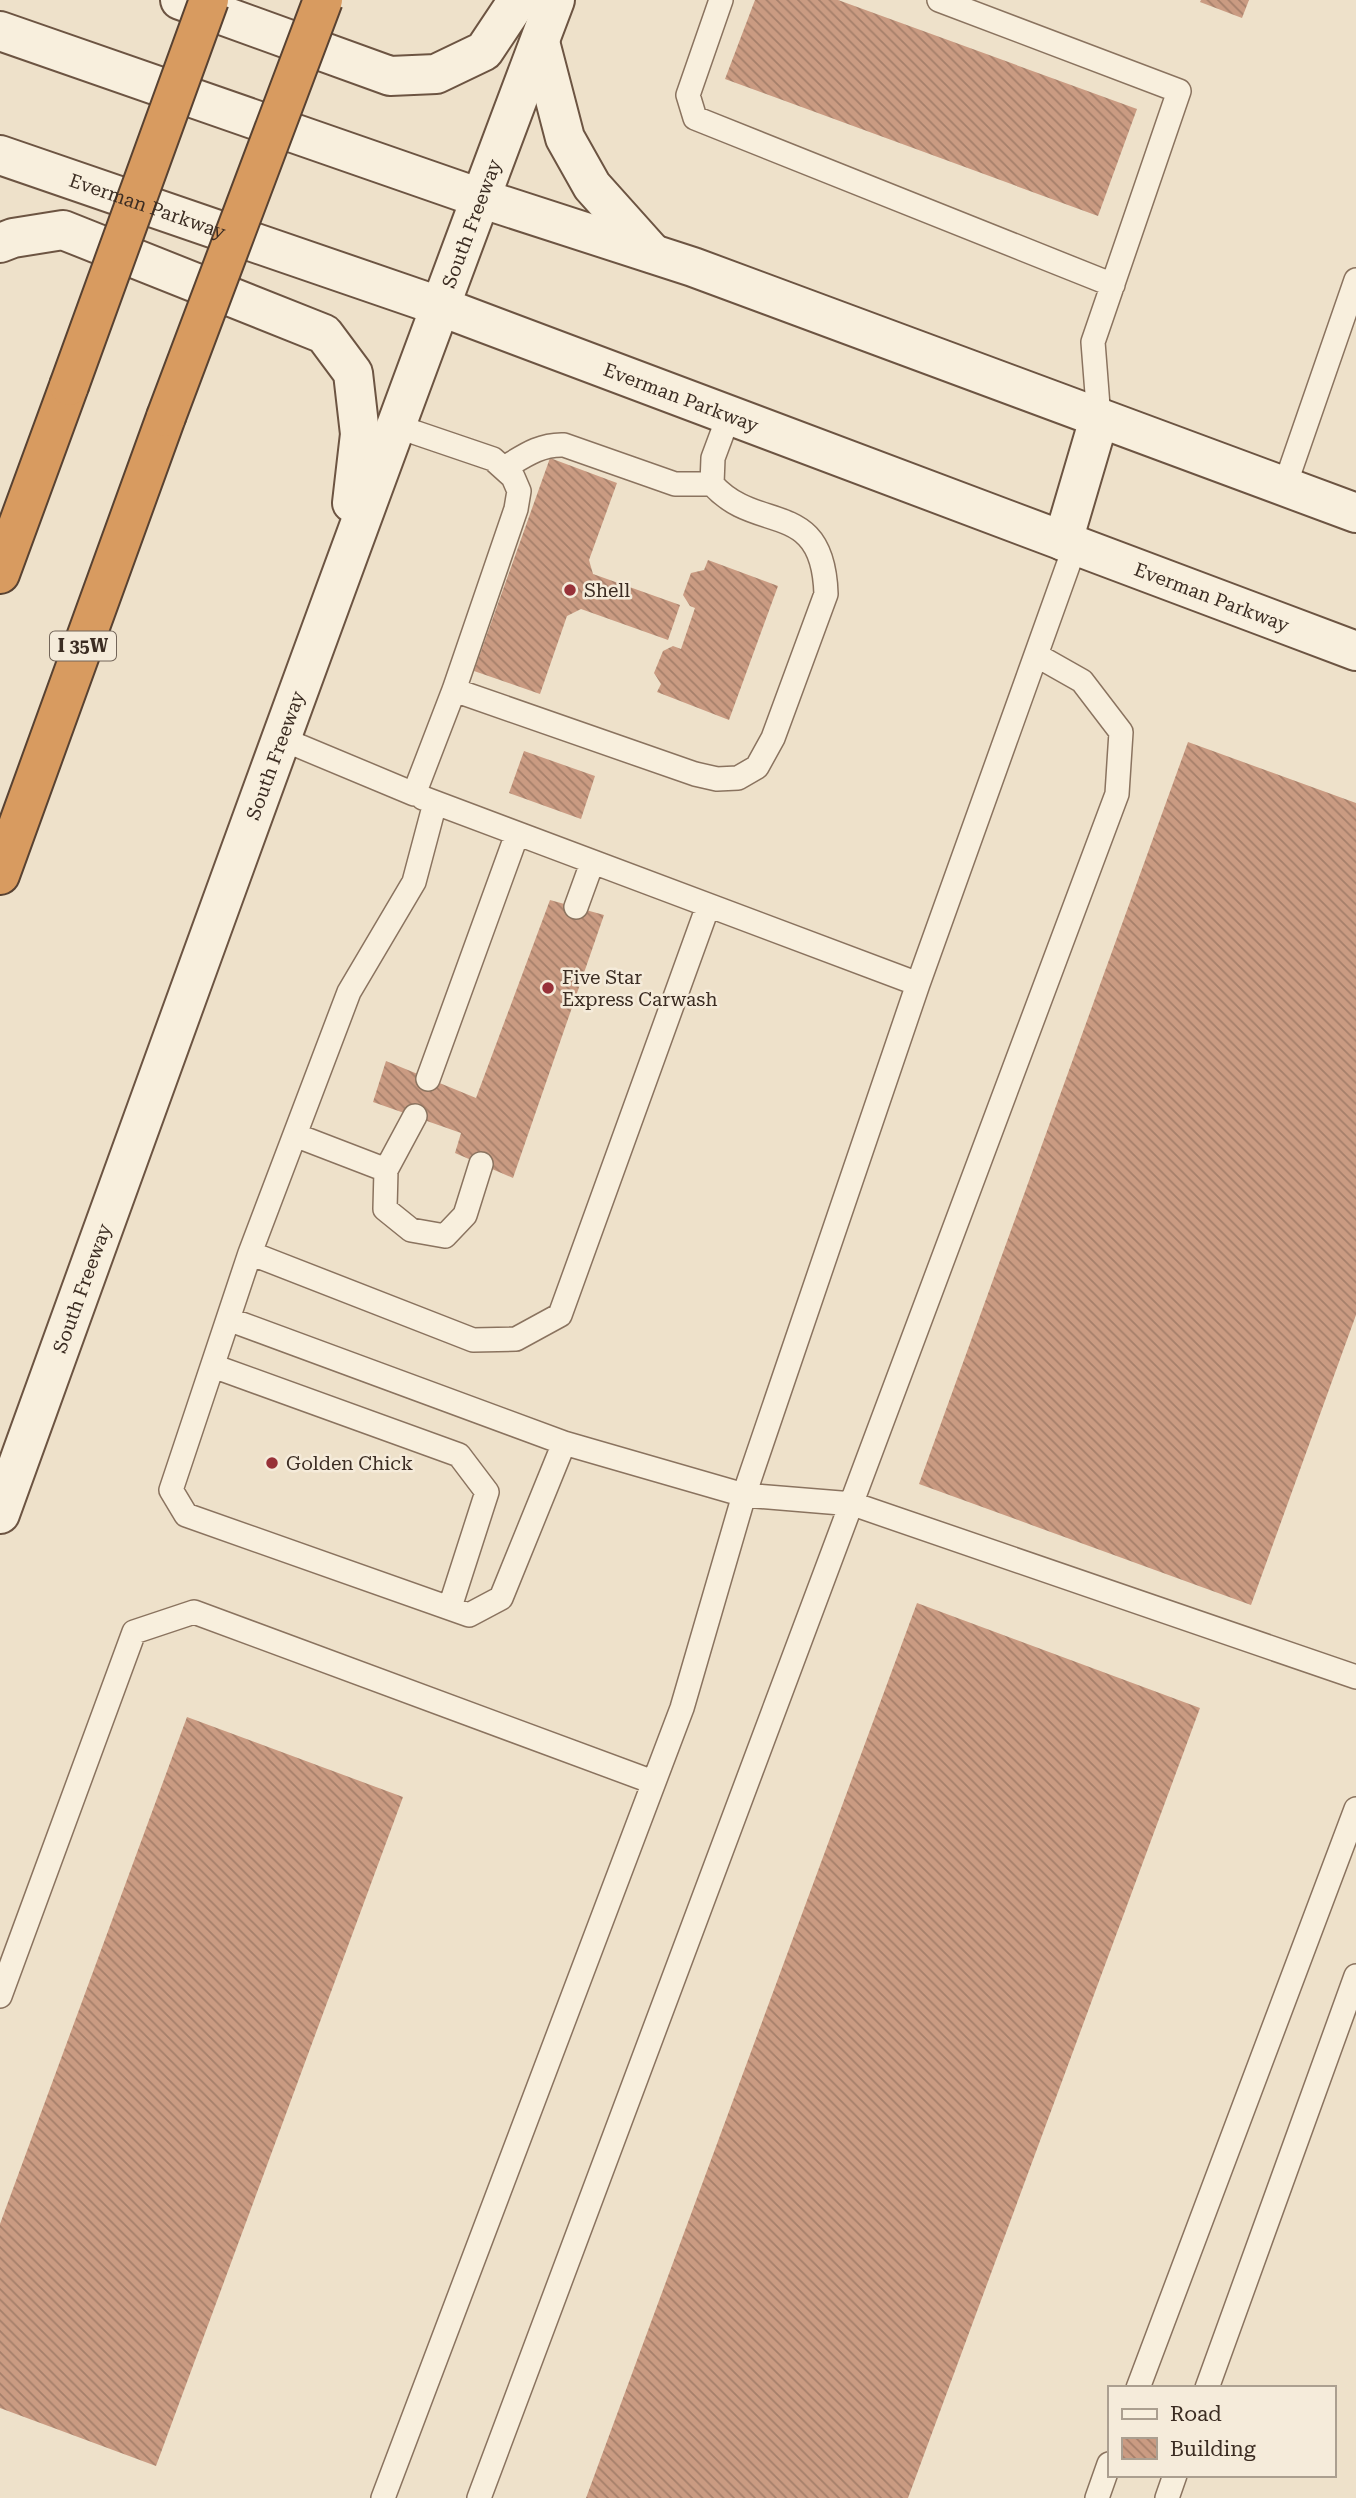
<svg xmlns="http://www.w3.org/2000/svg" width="1356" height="2498" font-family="'Roboto Serif',serif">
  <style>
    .building { fill: url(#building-back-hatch) }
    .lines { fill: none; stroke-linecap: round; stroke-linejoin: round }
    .lane-casing { stroke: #8a735f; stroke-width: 26 }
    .secondary-casing { stroke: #6c5442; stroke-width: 42 }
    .highway-casing { stroke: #584232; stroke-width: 42 }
    .lane { stroke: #f8efdd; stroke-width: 23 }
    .secondary { stroke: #f8efdd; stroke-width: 38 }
    .highway { stroke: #d89b60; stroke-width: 38 }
    .highway-bridge-casing { stroke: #584232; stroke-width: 42; stroke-linecap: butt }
    .highway-bridge { stroke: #d89b60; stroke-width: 38 }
    .poi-dot { fill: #973138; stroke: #f5ebda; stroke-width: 2.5 }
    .labels { text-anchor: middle; stroke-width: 5; stroke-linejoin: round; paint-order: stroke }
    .shield { fill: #f5ebda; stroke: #736559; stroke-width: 2 }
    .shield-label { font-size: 18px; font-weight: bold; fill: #3b2c22 }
    .street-label { font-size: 19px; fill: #3b2c22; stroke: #f5ebda }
    .poi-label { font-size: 19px; fill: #3b2c22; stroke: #f5ebda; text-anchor: start }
  </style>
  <defs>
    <pattern id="building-back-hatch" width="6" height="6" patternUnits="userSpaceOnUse" patternTransform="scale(1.75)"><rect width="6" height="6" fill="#ca9b82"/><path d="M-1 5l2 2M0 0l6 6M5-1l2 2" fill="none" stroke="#a57f6a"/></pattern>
  </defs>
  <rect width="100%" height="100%" fill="#eee1ca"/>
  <path class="building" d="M755,0H838L1137,109L1098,216L725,79Z
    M1201,0H1249L1242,18L1200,2Z
    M550,458L617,483L589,560L593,574L680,605L668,640L581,609L567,616L540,694L474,671Z
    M708,560L778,586L729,720L657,692L661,684L654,673L663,651L673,646L681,649L695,608L690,606L683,595L691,573L704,570Z
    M1188,742L1356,803V1315L1251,1605L919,1484Z
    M524,751L595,776L581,819L509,793Z
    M550,900L604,915L513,1178L455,1153L461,1133L373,1102L386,1061L476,1098Z
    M917,1603L1200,1708L908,2498H586Z
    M187,1717L403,1797L156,2466L0,2408V2224Z"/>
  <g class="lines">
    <defs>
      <path id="lane" d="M721,0L688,95L695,118L1113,285
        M939,0L1179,91L1093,342L1099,419
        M504,468C524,456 540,444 564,445L675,484H712
        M1284,488L1356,280
        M454,690L695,774L717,779L738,778L757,767L773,738L826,594C823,497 757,535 712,484L713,458L729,415
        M280,738L414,794L454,690L516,509L519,491L513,477L493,459L396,426
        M423,798L918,984
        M435,803L414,882L349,992L250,1253L473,1340L516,1339L560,1315L708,906
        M576,907L592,863
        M428,1079L517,834
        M415,1116L386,1170L385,1209L411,1230L445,1236L465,1215L481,1164
        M295,1135L386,1170
        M250,1253L171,1490L186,1515L469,1615L501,1598L564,1443L744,1495L853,1504L1356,1677
        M228,1319L564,1443
        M213,1366L459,1455L487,1492L450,1607
        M0,1996L134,1632L194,1612L653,1782
        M1138,2388L1356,1809
        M1207,2388L1356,1976
        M383,2498L682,1708L744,1495L918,984L1075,546
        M479,2498L1117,794L1121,732L1082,681L1036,655
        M1097,2498L1109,2464
        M1167,2498L1175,2475"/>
      <g id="secondary">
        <path d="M180,0L390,76L436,74L484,51L518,0"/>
        <path d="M0,31L480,198L693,267L1356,513"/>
        <path d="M540,42L565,138L592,186L652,253"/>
        <path id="s1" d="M0,155L439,306L1356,651"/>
        <path d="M0,243L13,238L63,230L324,334L353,373L360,434L352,503"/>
        <path d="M1063,541L1099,419"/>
        <path id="s2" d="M0,1514C183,1008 365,503 555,0"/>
      </g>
      <path id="highway" d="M0,574L69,386
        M0,875L166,417"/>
    </defs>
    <use href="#lane" class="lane-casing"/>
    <use href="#secondary" class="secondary-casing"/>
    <use href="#highway" class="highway-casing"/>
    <use href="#lane" class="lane"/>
    <use href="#secondary" class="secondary"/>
    <use href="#highway" class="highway"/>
    <defs>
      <path id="highway-bridge" d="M69,386L209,0
        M166,417L323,0"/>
    </defs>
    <use href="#highway-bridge" class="highway-bridge-casing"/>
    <use href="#highway-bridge" class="highway-bridge"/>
  </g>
  <g class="poi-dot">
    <circle cx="570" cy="590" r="7"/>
    <circle cx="548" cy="988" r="7"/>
    <circle cx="272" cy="1463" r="7"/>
  </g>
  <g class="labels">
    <rect class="shield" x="50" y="631.5" width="66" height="29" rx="5"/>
    <g class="shield-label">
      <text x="83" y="652">I 35W</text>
    </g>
    <g class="street-label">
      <text dy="7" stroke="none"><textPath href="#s1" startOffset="156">Everman Parkway</textPath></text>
      <text dy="7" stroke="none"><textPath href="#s2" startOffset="1374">South Freeway</textPath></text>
      <text dy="7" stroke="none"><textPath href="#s1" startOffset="723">Everman Parkway</textPath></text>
      <text dy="7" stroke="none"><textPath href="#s1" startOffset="1290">Everman Parkway</textPath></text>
      <text dy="7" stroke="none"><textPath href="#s2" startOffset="807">South Freeway</textPath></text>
      <text dy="7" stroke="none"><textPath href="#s2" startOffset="240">South Freeway</textPath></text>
    </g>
    <g class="poi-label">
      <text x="584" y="597">Shell</text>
      <text x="562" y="984">Five Star<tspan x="562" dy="22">Express Carwash</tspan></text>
      <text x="286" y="1470">Golden Chick</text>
    </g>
  </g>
  <rect x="1108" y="2386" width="228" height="91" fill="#f5ebda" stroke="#ab9f90" stroke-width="2"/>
  <rect x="1122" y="2409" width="35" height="10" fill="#f8efdd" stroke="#ab9f90" stroke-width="2"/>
  <text x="1170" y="2421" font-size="21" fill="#3b2c22">Road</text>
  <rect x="1122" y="2438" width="35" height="21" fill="url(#building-back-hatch)" stroke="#ab9f90" stroke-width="2"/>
  <text x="1170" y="2456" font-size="21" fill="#3b2c22">Building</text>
</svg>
